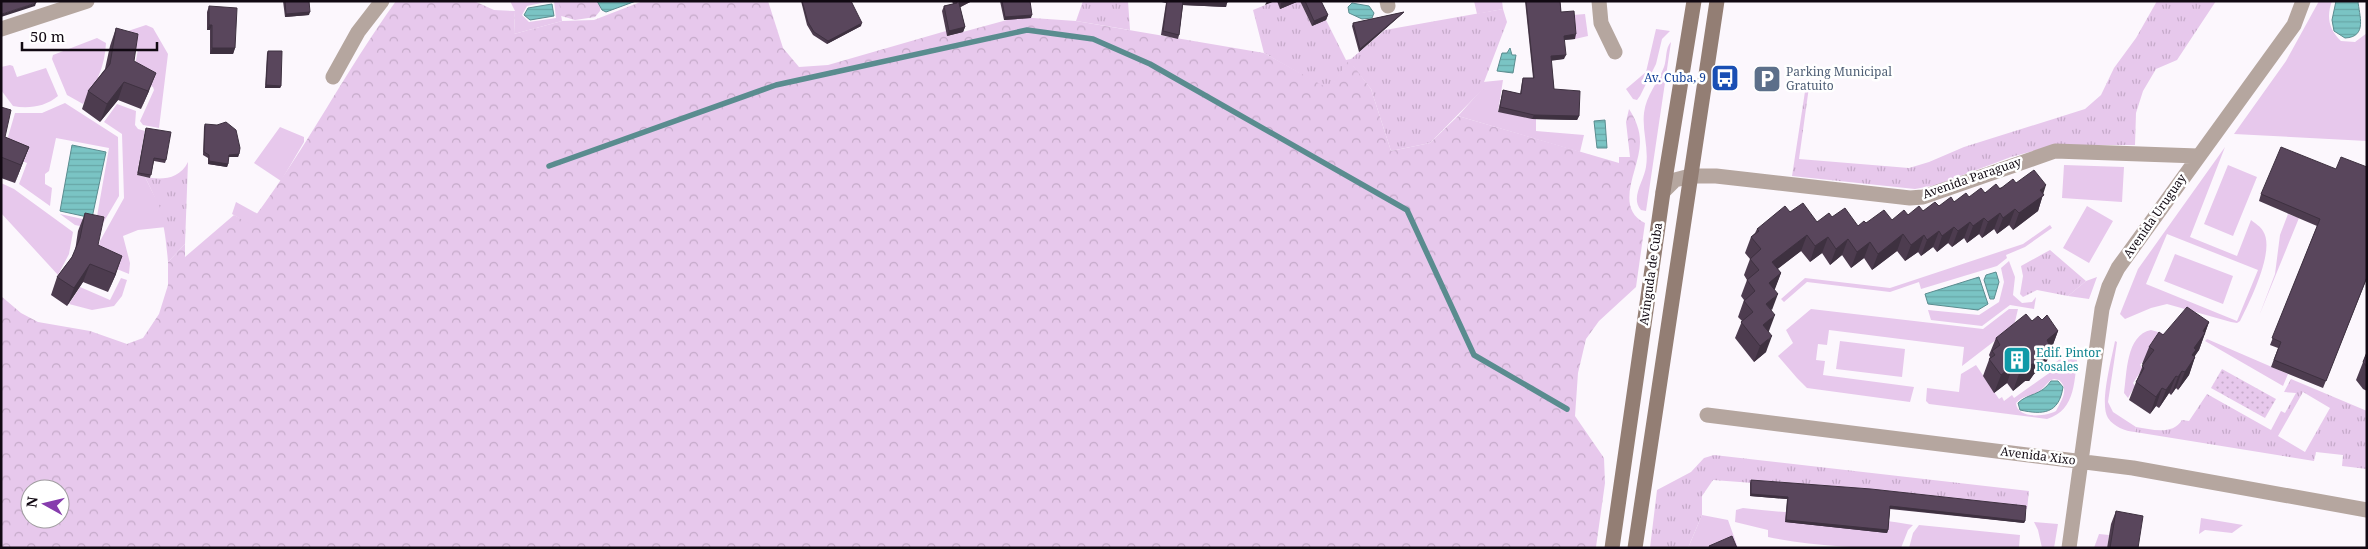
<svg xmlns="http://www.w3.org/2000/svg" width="2368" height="549" font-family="'Noto Serif',serif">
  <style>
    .grass { fill: url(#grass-tufts); fill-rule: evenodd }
    .forest { fill: url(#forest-crowns); fill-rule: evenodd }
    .park { fill: url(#park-dots) }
    .garden { fill: #e7c8ec; fill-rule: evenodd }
    .water { fill: url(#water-rules); stroke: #5a8c8f }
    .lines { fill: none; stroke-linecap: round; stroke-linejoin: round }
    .stream { stroke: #5a8c8f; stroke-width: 5.5 }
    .minor { stroke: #b5a69f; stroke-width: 15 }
    .secondary { stroke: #937e74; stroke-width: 15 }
    .wall { fill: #4d3c4f }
    .shaded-wall { fill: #3e3140 }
    .building { fill: #59465c; stroke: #3e3140 }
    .labels { text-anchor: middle; stroke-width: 5; stroke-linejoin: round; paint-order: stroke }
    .service-label { font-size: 12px; fill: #4e5e75; stroke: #fff; text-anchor: start }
    .transit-label { font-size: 12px; fill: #164399; stroke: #fff; text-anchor: end }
    .street-label { font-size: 12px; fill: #110912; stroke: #fff }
    .culture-label { font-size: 12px; fill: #0d838f; stroke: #fff; text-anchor: start }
  </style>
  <defs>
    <pattern id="grass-tufts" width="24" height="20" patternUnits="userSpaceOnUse" patternTransform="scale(1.25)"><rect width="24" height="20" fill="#e7c8ec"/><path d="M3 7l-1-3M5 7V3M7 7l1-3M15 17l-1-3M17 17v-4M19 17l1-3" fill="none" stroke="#c5aac9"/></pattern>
    <pattern id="forest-crowns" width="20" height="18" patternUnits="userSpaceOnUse" patternTransform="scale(1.25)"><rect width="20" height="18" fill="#e7c8ec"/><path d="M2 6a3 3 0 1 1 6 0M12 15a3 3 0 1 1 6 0" fill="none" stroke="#c5aac9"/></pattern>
    <pattern id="park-dots" width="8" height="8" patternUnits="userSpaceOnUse" patternTransform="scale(1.25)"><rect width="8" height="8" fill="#e7c8ec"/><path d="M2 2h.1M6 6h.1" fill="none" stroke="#c5aac9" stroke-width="1.8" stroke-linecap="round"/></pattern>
    <pattern id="water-rules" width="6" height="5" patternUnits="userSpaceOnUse" patternTransform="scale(1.25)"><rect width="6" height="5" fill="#7ac4c4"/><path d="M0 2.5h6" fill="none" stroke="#68a7a7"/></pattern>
  </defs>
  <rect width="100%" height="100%" fill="#fcf7fd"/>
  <path class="grass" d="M1083,1H1128L1130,30L1076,21Z
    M1275,1H1300L1312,26L1326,20L1346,60L1351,59L1385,30L1503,9L1507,22L1484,82V88L1430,143L1391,151L1371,89L1349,61L1329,90L1264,53L1253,10Z
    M2157,1H2216L2177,60L2156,69L2143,91L2136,113L2135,145H2055L2011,157L1936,185L1915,189L1792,176L1806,85L1809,87L1799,159L1909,168L1929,162L1964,147L2085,109L2101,95L2114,68L2136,38Z
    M188,162L185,244L168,262C165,226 162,210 145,177C161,180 179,180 188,162Z
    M2050,250L2086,281L2068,296L2037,290L2023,297L2020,294L2023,276L2021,266Z
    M2291,379L2367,411V469L2342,466L2343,455L2316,452L2314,461L2135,432L2136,427C2151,429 2172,436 2182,420L2189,421L2207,394L2271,430L2281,411L2285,413L2296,393L2284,392ZM2303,392L2330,408L2305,452L2278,436Z
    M1714,455L2029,491L2027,509L1870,492L1713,480L1702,496V515L1688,548H1650L1657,490L1691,472L1704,458Z
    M2099,534L2109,535L2107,548H2094Z"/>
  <path class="forest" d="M396,1H474L494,10L515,11L514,34L562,21L594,20L643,1H768L783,48L799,67L828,65L946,31L948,36L1018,17L1076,21L1264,53L1329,89L1349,60L1371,89L1391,151L1430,143L1458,116L1619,163V157H1630L1626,122L1629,109C1636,120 1640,130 1640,142C1640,169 1613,207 1645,223L1636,287L1599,321L1586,339L1578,373L1575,416L1604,458L1605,483L1596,547L1,548V296L21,313L38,322L90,331L127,344L143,338L159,314L168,285V262L185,244V257L234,215L250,223C304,153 344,73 396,1ZM30,489H60V519H30Z
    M557,1H601L600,11L595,17L575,20L558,15Z"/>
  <path class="park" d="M2222,369L2276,399L2265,418L2211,388Z"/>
  <path class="garden" d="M510,1H551L527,6L522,15L529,22L556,18L554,1H559L562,21L514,34L515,11Z
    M1474,1H1502L1503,9L1477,14Z
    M2319,1H2332C2326,17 2329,30 2341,41L2355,42L2367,33V141L2234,134L2286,61Z
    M1585,14L1588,36L1575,39L1573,15Z
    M146,25L153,28L168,54L159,128L143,125L140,121L154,90L153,87L133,77L138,49L113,42V36Z
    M1656,29L1670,31L1662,39L1656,64L1640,96L1637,100L1633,99L1626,89L1646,72Z
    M97,38L106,43C105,66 96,85 83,104L67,95L52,59L53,55Z
    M1671,42L1646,211L1641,210C1630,198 1644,181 1646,167C1649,148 1642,131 1644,113C1646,95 1658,83 1664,67C1667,59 1665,48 1671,42Z
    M10,65L13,66L17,77L46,68L58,96C45,107 28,109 13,106L1,90V67Z
    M1503,80L1498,112L1536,116V131L1584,135L1580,152L1458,116L1483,88V82Z
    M65,103L118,137L119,196L99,230L75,225L60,214L96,222L109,148L56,138L49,171L45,174V184L52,188L50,206L19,184L27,163L3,154L15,113H42Z
    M117,104L136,111L135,125L138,129L145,131L137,175L145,177L159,205L166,227L138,230L123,236L130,263L129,274L95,260L100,241L124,198L122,134L104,122Z
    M280,127L304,137V142L281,181L254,163Z
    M2225,147L2190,237L2237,256L2251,220C2255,223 2261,227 2263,231C2276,250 2249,303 2240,321L2237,323L2231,322L2167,304L2151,308L2125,319L2120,314L2138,269ZM2167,234L2258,270L2237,321L2146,284Z
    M2064,165L2124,167L2122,202L2062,198Z
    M2228,165L2257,177L2233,236L2204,224Z
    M1,183L14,189L73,232L69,254L58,275L1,213Z
    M236,202L258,214L250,224L232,214Z
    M2087,206L2113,221L2089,263L2063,248Z
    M2288,214L2299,218L2259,316L2275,274L2280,235Z
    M2050,225L2052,228L2025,247L2006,255L2007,258L1997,266L1921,289L1919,282L1890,292L1807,282L1784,302L1781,299L1805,278L1890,288L2023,244Z
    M2175,254L2233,276L2223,304L2164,281Z
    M2009,261L2015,277L2013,295L2022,303L2032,302L2036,297L2034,309L2010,305L1982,326L1931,320L1928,310L1979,315L1999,302L2004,282L2001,268Z
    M2097,277L2089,299L2068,296L2086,281Z
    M121,278L127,280L122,296L114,306L92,310L69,304L80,287L110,300Z
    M1811,309L1983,329L2009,309H2018L2014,326L1962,366L1964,347L1829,330L1827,345L1818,344L1816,360L1825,361L1823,375L1914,387L1910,402L1807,388L1797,378L1778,356L1793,343L1786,330Z
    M2151,330L2165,334L2140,365L2143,368L2133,383L2135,386L2128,398L2124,393C2127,373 2126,335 2151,330Z
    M2207,339L2288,374L2283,386L2205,341Z
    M1840,341L1905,349L1902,377L1836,369Z
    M2115,341L2117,342L2108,402L2113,412L2136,427L2135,432C2125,431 2114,427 2108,418C2099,404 2112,358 2115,341Z
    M2070,351L2078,352C2074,378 2077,410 2047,419L1929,404L1926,401L1927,388L1959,392L1961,374L1976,365L1999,399L2002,397L2004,401L2012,395L2014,398L2052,371L2050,367ZM2054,379L2059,380C2070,389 2061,401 2056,411C2045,417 2017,419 2016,403C2023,395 2029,397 2038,392C2045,388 2047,381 2054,379Z
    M1743,508C1799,515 1857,515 1913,525L1908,530L1901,548C1856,548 1812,546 1768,537V530L1735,522L1736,510Z
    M1702,515L1728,520L1738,548H1688Z
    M2201,518L2243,525L2232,533L2205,530L2199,534Z
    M2034,522L2058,524L2054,548H2042L2038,530Z
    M1919,525L2020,535L2019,548H1909L1913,533Z"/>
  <path class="water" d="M597,1H636L606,12L602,10Z
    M2336,1H2358C2359,15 2368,37 2345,38L2334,31L2332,20Z
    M1352,3L1369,6L1374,13L1372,18L1362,19L1349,13L1348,7Z
    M552,4L554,16L530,20L524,15L528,8Z
    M1510,48L1512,55H1516L1513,73L1497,71L1502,53H1507Z
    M1605,120L1607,148H1597L1594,121Z
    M72,145L106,152L92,218L60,211Z
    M1996,272L1999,282L1994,299H1990L1984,280L1986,275Z
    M1979,277L1988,304L1978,310L1928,304L1925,294Z
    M2051,381H2058L2063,387C2059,414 2043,415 2020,410L2018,403C2028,393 2041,396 2051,381Z"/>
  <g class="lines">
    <path class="stream" d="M549,166L776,85L1027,30L1093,39L1150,64L1407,210L1474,355L1567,409"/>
    <path class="minor" d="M1387,1L1388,6
      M1599,1L1601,23L1615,52
      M1,29L87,1
      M333,77L358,32L382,1
      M1663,192L1675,180L1690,176H1716L1910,198L1923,197L2055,151L2198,156
      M1707,415L2133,468L2367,510
      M2069,548L2102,309L2109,286L2118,268L2294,25L2303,1"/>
    <path class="secondary" d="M1612,548L1663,192L1694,1
      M1635,548L1717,1"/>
  </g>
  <path class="wall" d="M283,1H309V15L285,17Z
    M801,1H851L861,26L827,44L813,35L807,25Z
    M952,1H972L960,7L965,27L963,32L947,36L942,11L944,6L953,4Z
    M1000,1H1030L1031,18L1004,20Z
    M1157,1H1227L1226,7L1183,5L1179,35L1178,39L1161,35L1166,3Z
    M1277,1H1299L1280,9Z
    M1300,1H1321L1328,15L1326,20L1312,26Z
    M1525,1H1560L1561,12L1575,39L1564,40V59L1551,60L1554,89L1579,116L1577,120L1532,119L1498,112L1503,90L1520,94L1522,82L1523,78H1533Z
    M209,6L235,48L233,54H210V30H207V12Z
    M1404,12L1402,14L1359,52L1352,26L1353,23Z
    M116,28L149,91L141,109L118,100L100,122L82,109L88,91L105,69L110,46Z
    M268,51L281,86L280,88H265L267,53Z
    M1,107L5,137L29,147L15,183L1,178Z
    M205,124L239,154L238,157H228V164L227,167L208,164V158L203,155L204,127Z
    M146,128L166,160L165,163L154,161L150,178L137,175Z
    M2336,169L2367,278L2323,388L2271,367L2278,348L2270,345L2317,226L2259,201L2261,194Z
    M2016,183L2043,194L2038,211L2013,230L2009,225L1997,234L1994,229L1982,238L1979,234L1967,243L1964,238L1952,247L1948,243L1937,252L1933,247L1921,256L1918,252L1905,261L1897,251L1872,270L1864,258L1851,268L1842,255L1830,265L1822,253L1810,262L1801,251L1777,269L1781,273L1774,290L1766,352L1754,362L1735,338L1742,321L1738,317L1744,300L1741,296L1747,280L1744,275L1750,259L1745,253L1751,237L1755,233L1757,229L1790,212L1817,222L1832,217L1858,226L1866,223L1892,220Z
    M85,213L98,245L116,274L108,292L83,282L67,306L51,295L57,277L72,257L75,251L78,231Z
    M2042,320L2058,331L2045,366L2034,374L2029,381H2025L2013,391L2007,383L1994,393L1983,376L1990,357L1989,355L1996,338Z
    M2209,322L2199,350L2194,356L2195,357L2189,375L2178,390L2176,388L2171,395L2169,393L2159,408L2156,406L2150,414L2129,400L2136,382L2143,365L2142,364L2149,347L2163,335Z
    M2367,352V391L2363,389L2356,380Z
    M1751,480L2025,521L2024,523L1890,509L1888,530L1887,533L1785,522L1787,499L1750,496V483Z
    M2116,511L2138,548H2107L2111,524Z"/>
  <path class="shaded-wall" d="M964,1H972L957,9L959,3Z
    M1183,1L1227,3L1226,7L1182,5Z
    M1267,1H1275L1265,5Z
    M1287,1H1299L1280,9L1281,3Z
    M36,3L35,6L1,17L2,14Z
    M310,12L309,15L285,17L286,14Z
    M1404,12L1402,14L1359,52L1360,49Z
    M1032,15L1031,18L1004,20L1005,17Z
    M1328,15L1326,20L1312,26L1314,21Z
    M862,23L861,26L827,44L828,41Z
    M209,25H212L210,30H207Z
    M965,27L963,32L947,36L949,31Z
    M1576,34L1575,39L1562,40L1564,36Z
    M212,48H235L233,54H210Z
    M1566,55L1564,59L1550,61L1551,56Z
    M156,73L149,91L141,109L148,91Z
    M124,82L118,100L100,122L107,104Z
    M266,85L281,86L280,88H265Z
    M1534,115L1579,116L1577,120L1532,119Z
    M29,147L15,183L21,165Z
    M239,154L238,157H228L229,155Z
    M209,161L228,164L227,167L208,164Z
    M2046,185L2038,211L2013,230L2019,213L2040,190Z
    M2015,209L2009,225L1997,234L2003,218Z
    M2000,213L1994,229L1982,238L1988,222Z
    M1984,218L1979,234L1967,243L1973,226Z
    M1970,222L1964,238L1952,247L1958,231Z
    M1954,227L1948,243L1937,252L1942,236Z
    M1939,231L1933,247L1921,256L1927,240Z
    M1903,234L1897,251L1872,270L1878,254Z
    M1807,235L1801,251L1766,278L1772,262Z
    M1924,235L1918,252L1905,261L1911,245Z
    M1828,237L1822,253L1810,262L1815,246Z
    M1848,239L1842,255L1830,265L1836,249Z
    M1870,242L1864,258L1851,268L1857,252Z
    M122,256L116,274L108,292Z
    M90,264L83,282L67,306L74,288Z
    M1781,273L1775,289L1763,299L1769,283Z
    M1778,294L1772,310L1766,304Z
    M1775,315L1769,331L1757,341L1763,325Z
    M2209,322L2199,350L2193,359L2195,357L2189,375L2178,390L2194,348L2203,331Z
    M2058,331L2045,366L2034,374L2029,381H2025L2013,391L2019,374L2047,340Z
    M1772,336L1766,352L1754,362L1760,346Z
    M2013,365L2007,383L1994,393L2001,375Z
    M2182,371L2176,388L2171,395L2178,377Z
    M2176,376L2169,393L2159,408L2166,390Z
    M2162,388L2156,406L2150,414L2156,397Z
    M1751,494L1788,497L1787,499L1750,496Z
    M1890,506L2025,521L2024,523L1889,508Z
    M1786,520L1888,530L1887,533L1785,522Z"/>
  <path class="building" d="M1,1H36V3L2,14L1,11Z
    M285,1H309L310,12L286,14Z
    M802,1H851L862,23L828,41L814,32L808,22Z
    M956,1H964L959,3L965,27L949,31L944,6L957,3Z
    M1002,1H1030L1032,15L1005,17Z
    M1167,1H1183L1179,35L1163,31Z
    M1187,1H1227V3Z
    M1305,1H1321L1328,15L1314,21Z
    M1526,1H1560L1561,12L1574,11L1576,34L1564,36L1566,55L1551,56L1554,89L1580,91L1579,116L1534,115L1500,107L1503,90L1521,94L1523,78H1534Z
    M209,6L237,8L235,48H212V25H209Z
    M1404,12L1360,49L1353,23Z
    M116,28L138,34L134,61L156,73L148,91L124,82L107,104L88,91L110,64Z
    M268,51H282L281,86L266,85Z
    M1,107L11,110L5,137L29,147L21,165L1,157Z
    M226,122L236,130L240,148L239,154L229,155L228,164L209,161V155L204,152L205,124L217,125Z
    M146,128L171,132L166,160L154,158L151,175L138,173Z
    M2281,147L2336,169L2341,157L2367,167V277L2326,381L2274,360L2281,342L2272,338L2320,219L2261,194Z
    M2034,170L2046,185L2040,190L2044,195L2019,213L2015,209L2003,218L2000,213L1988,222L1984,218L1973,226L1970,222L1958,231L1954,227L1942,236L1939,231L1927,240L1924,235L1911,245L1903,234L1878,254L1870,242L1857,252L1848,239L1836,249L1828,237L1815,246L1807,235L1772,262L1781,273L1769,283L1778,294L1766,304L1775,315L1763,325L1772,336L1760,346L1741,322L1753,312L1744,301L1755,291L1747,280L1759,270L1750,259L1761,249L1751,237L1759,231L1757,229L1785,206L1790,212L1803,203L1817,222L1829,213L1832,217L1845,208L1858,226L1864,221L1866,223L1884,210L1892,220L1904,210L1908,215L1919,206L1923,211L1935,202L1939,206L1951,197L1954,202L1966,193L1969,197L1981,188L1985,193L1996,184L2000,189L2013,179L2016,183Z
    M85,213L104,217L98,245L122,256L115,274L90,264L74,288L57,277L72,257L80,238Z
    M2187,307L2209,322L2203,331L2205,333L2194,348L2196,350L2192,355L2195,357L2185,372L2182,371L2178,377L2176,376L2166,390L2162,388L2156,397L2136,382L2144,368L2142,366L2154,350L2149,347L2159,332L2163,335Z
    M2026,314L2032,321L2038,316L2042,320L2047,315L2058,331L2047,340L2051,348L2040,356L2035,364H2032L2019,374L2013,365L2001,375L1989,359L1995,355L1992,351L2000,345L1996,338Z
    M2367,352V367L2363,362Z
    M1751,480L1871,489L2026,506L2025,521L1890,506L1888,530L1786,520L1788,497L1751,494Z
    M2116,511L2143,516L2138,548H2110Z
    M1732,536L1737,548H1710L1709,546Z"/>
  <defs>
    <symbol id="bus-square" viewBox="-11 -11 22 22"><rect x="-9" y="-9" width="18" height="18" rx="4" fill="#1a4fb4" stroke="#fff"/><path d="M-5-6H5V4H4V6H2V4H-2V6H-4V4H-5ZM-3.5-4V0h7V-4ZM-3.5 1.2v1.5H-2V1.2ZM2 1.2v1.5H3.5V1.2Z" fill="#fff"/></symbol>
    <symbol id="parking-square" viewBox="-11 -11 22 22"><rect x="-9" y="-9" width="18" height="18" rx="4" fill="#5c6f8a" stroke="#fff"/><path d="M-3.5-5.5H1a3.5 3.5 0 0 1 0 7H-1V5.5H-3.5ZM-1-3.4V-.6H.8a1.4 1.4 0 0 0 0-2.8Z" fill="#fff"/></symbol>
    <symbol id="building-square" viewBox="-11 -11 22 22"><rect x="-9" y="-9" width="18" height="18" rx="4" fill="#0f9aa8" stroke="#fff"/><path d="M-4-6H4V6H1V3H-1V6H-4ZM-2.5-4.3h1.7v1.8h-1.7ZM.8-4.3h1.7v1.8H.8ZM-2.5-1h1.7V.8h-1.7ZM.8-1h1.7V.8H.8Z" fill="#fff"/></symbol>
  </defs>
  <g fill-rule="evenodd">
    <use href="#bus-square" x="1709" y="62" width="32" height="32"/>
    <use href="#parking-square" x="1751" y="63" width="32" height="32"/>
    <use href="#building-square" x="2001" y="344" width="32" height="32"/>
  </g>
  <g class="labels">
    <g class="service-label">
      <text x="1786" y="76">Parking Municipal<tspan x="1786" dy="14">Gratuito</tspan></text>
    </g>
    <g class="transit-label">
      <text x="1706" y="82">Av. Cuba, 9</text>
    </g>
    <g class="street-label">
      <text transform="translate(1972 178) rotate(-19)" y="4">Avenida Paraguay</text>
      <text transform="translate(2155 216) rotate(-55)" y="4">Avenida Uruguay</text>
      <text transform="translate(1651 274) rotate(-82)" y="4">Avinguda de Cuba</text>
      <text transform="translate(2038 456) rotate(7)" y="4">Avenida Xixo</text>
    </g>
    <g class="culture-label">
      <text x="2036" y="357">Edif. Pintor<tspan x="2036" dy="14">Rosales</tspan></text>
    </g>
  </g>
  <rect width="2368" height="549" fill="none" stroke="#110912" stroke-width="5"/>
  <g transform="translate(45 504) rotate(278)"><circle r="24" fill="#ffffff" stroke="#a09da0"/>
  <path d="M0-4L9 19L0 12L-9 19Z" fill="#863cad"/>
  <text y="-8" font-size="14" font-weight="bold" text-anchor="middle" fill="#110912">N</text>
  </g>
  <path d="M22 42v8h135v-8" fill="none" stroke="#110912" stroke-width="2.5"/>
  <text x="30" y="42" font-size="15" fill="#110912" stroke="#ffffff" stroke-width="4" paint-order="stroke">50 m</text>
</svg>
